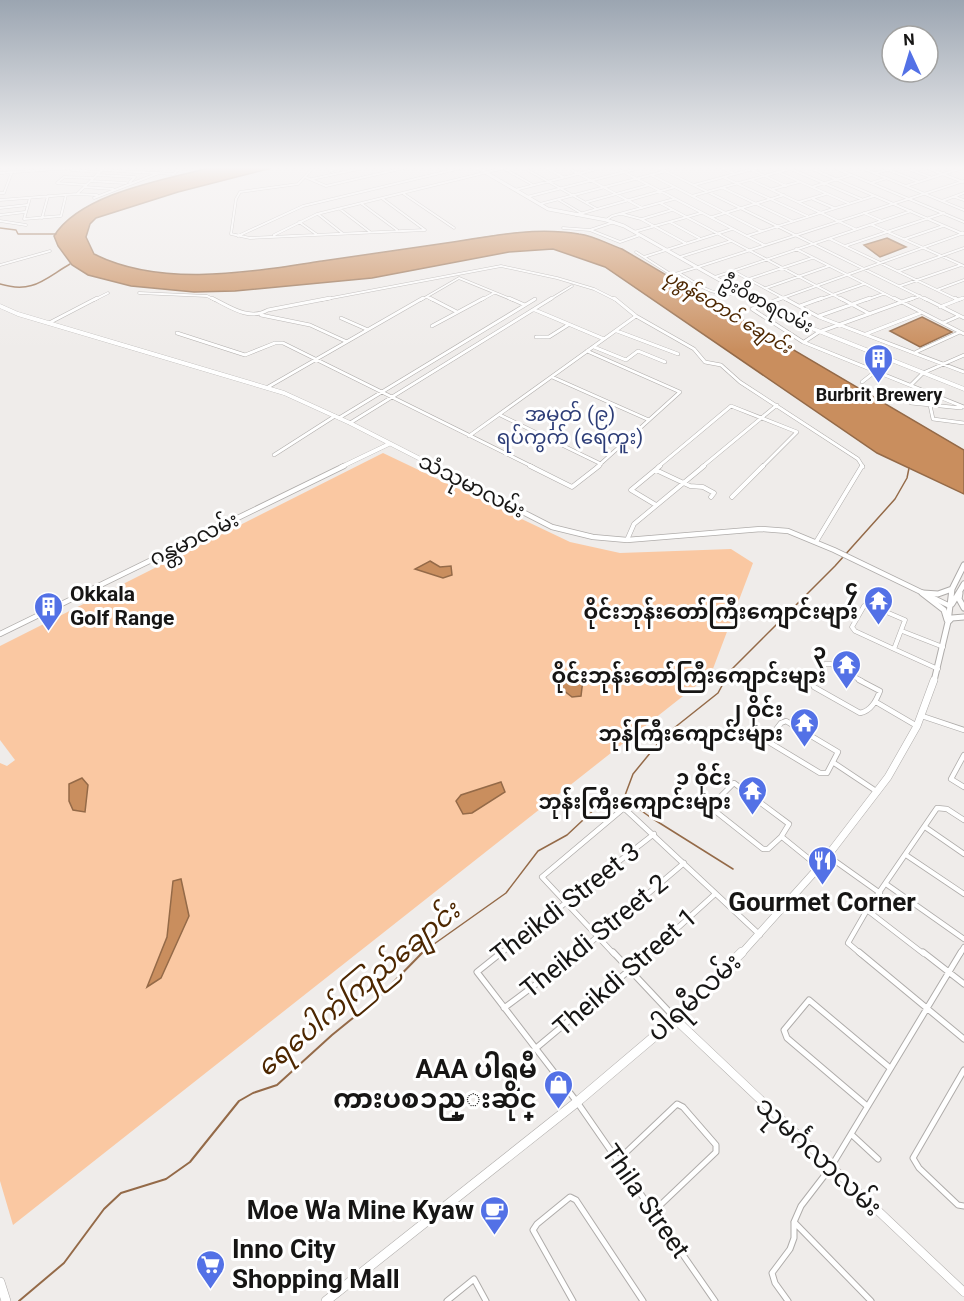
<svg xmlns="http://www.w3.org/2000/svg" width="964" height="1301" font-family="Roboto,'Noto Sans Myanmar',sans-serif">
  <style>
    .green { fill: #fac8a2; fill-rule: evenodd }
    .water { fill: #c98e5e; stroke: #946a48; stroke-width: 1.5 }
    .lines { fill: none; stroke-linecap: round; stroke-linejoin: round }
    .stream-far1 { stroke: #946a48; stroke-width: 1.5 }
    .stream { stroke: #946a48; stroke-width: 2 }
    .minor-far4-casing { stroke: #afacaa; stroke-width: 3 }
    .minor-far3-casing { stroke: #afacaa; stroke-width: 4 }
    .minor-far2-casing { stroke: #afacaa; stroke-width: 5 }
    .minor-far1-casing { stroke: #afacaa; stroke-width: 6 }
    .minor-casing { stroke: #afacaa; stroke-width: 7 }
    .tertiary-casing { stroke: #afacaa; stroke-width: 3 }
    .secondary-far3-casing { stroke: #afacaa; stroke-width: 4 }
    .secondary-far2-casing { stroke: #afacaa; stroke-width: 4.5 }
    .secondary-far1-casing { stroke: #afacaa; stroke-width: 6 }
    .secondary-casing { stroke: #afacaa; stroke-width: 9 }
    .primary-far2-casing { stroke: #afacaa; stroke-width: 7 }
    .primary-far1-casing { stroke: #afacaa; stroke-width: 8 }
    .primary-casing { stroke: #afacaa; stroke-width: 10 }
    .minor-far4 { stroke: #fff; stroke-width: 2 }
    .minor-far3 { stroke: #fff; stroke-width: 3 }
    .minor-far2 { stroke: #fff; stroke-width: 4 }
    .minor-far1 { stroke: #fff; stroke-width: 4.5 }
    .minor { stroke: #fff; stroke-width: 5 }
    .tertiary { stroke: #fff; stroke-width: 2 }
    .secondary-far3 { stroke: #fff; stroke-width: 3 }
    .secondary-far2 { stroke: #fff; stroke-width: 4 }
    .secondary-far1 { stroke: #fff; stroke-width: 4.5 }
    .secondary { stroke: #fff; stroke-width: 8 }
    .primary-far2 { stroke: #fff; stroke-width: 5 }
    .primary-far1 { stroke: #fff; stroke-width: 7 }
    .primary { stroke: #fff; stroke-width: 9 }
    .labels { text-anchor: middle; stroke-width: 6; stroke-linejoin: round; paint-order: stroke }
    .far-street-label { font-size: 18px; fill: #171615; stroke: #fff }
    .far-water-label { font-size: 18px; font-style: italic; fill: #4d2700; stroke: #fff }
    .far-poi-label { font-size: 18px; font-weight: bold; fill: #171615; stroke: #fff }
    .far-quarter-label { font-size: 20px; fill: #2d3d77; stroke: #fff }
    .street-label { font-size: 21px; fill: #171615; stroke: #fff }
    .poi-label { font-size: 21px; font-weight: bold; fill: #171615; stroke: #fff; text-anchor: end }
    .near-poi-label { font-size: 26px; font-weight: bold; fill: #171615; stroke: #fff; text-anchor: end }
    .near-street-label { font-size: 26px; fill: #171615; stroke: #fff }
    .near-water-label { font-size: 27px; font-style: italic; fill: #4d2700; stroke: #fff }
  </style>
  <rect width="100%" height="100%" fill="#efecea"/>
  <path class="green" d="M383,453L570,542L620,553L731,549L753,563L711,674L13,1225L0,1181V763L7,766L15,760L0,740V646ZM181,879L161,978L148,986L167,937L174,881Z"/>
  <path class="water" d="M209,168H272L178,192L96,218L90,224L86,237L94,254C162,288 249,272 322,261C366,255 409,248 453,242C495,235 537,227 579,234C594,236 608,244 622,249L964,450V494L877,453L605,267L553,249L509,252L372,278L235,291L194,292L131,286L88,275L72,265L58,246L54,236C80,194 162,180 209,168Z
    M887,238L906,247L880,257L864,245Z
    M922,317L952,332L920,347L890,331Z
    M430,561L440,567L451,566L452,575L443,578L415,569Z
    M584,671L581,696L572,697L558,686Z
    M82,778L88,785L85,812L73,810L69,801V784Z
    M501,782L505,792L472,813L463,814L456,801L461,795Z
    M181,879L189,916L161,978L147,987L167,937L173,881Z"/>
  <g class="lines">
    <path class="stream-far1" d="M0,228L16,230L18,234H56
      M0,284C33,294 44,279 70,264
      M624,798L650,817L733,869
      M420,954L506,893L538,851L567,835L598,806L624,798L633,774L664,736L718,693L730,671L835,566L895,499L907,478L909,468"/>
    <path class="stream" d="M19,1301L64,1263L104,1209L121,1193L166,1179L190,1162L239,1101L253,1093L277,1085L332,1035L380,996L423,952"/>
    <defs>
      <path id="minor-far4" d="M313,168L298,184L240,192L236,199L231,234L250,238L425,230
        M503,168L533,185
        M524,168L597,209
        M546,168L563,177
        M568,168L642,208
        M616,168L764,245
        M659,168L927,300
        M722,168L735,174
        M810,168L963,234
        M862,168L964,210
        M884,168L919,182
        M906,168L930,177
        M927,168L963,182
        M750,169L786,186
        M791,169L861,199
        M71,170L99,172
        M102,170L174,174L180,168
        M778,172L848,203
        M0,173L72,168
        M876,173L893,168
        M335,174L330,171L336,168
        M97,175L135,177L130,182
        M651,175L761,231
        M305,177L326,186L404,168
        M723,177L807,216
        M312,179L363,168
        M751,180L855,229
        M91,181L126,183
        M871,183L887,178
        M86,185L57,183L64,177L93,178
        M694,185L757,168
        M906,186L962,168
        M84,187L113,189
        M812,187L851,175
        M723,188L792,221
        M773,189L799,182
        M515,190L601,168
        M0,193H4L12,172
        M77,194L97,195
        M404,194L454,228
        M692,196L793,168
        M527,197L640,168
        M955,197L964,200
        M30,198L24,219L61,216L66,195
        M94,198L159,173
        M383,199L425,230
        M813,199L834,208
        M0,200L77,194L104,168
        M559,200L581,213
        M942,201L964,193
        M587,202L649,185
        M799,202L826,194
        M660,203L843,300
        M362,204L397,230
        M540,204L666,171
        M0,208L27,205
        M340,209L370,232
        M864,213L882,221
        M318,214L342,233
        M622,214L641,219L685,243
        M0,215L25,212
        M576,215L675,187
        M712,217L784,195
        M42,218L48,196
        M642,219L672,210
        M606,220L612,216L674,199
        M0,221L26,225
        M299,222L316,234
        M614,222L590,230L620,242L640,235
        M670,222L699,238
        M872,225L964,266
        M563,228L590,230
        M634,232L701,213
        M274,235L317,214L504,168
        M238,236L303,206L461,168
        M747,236L874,196
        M830,239L958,300
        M905,239L943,226
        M845,246L944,213
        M796,249L897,300
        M636,252L672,275L698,267
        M644,257L732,229
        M680,257L731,241
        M0,265L50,251
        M733,271L787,300
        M899,271L964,248
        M679,273C701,287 717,299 744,293
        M715,277L911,211
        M749,279L812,258
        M900,286L961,265
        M766,288L829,266
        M937,290L964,280
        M139,293L207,296L215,300
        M427,297L433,300
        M94,300L108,293
        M321,300L501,266L557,278L594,289L616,300
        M421,300L459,278L513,300
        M481,300L494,293
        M549,300L572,286
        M777,300L964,233
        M818,300L864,284
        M866,300L883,294
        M909,300L920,296
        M959,300L964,298"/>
      <path id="minor-far3" d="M212,298C230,307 249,321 268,310L330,298
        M430,298L457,312
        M509,298L525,305
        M614,298L636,316L694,349L705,362L721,365L740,382L858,459L863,467
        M782,298L752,309L803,342L964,407
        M784,298L819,317L964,372
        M840,298L870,314
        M894,298L964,334
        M924,298L964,318
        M955,298L958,300
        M800,306L822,298
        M940,307L963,298
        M535,310L604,339
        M261,315L310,325L345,341
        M819,316L870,298
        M341,318L366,329
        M49,323L97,298
        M943,323L959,316
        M432,326L484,298
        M617,331L678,354
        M177,333L245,355L275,343H283L533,467
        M866,334L920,313
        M536,337H549L568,325
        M804,342L819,332L913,298
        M594,347L626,360L638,351L665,362
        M587,351L680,392L597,467
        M916,352L960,332
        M552,377L649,420
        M862,382L876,371
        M911,385L923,373L964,355
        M268,387L423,298
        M911,403L961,408
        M930,405L933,419L964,423
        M500,415L601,464
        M339,418L535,299
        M350,423L552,298
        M469,436L636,316
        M274,455L335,416
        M658,467L731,406L797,432L762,467
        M702,467L777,405"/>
      <path id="minor-far2" d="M530,466L572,487L599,466
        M656,470L690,486L703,487L714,493L711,497
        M732,497L763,466
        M656,505L631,490L660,466
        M627,540L634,524L704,466
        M816,542L862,466
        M870,605L905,620L894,649L855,631L852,627L864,606Z
        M902,631L943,647
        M894,649L938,669
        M813,681L825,664H831L862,681"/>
      <path id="minor-far1" d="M814,680L812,683L814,687L860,713C871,711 876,701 880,691L859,680
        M876,702L917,726
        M922,716L964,730
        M786,721L838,752L827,773H820L767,741L781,723Z
        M964,755L951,779L964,787
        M834,763L876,791
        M734,783L789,824L781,837L768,849H763L710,807Z
        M925,827L964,854
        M782,837L819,867
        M906,855L964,894
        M828,856L880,893
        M886,884L964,939
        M867,910L924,954
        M500,954L654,834
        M577,954L684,863
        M614,954L542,877L624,808L760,935
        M649,954L715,894
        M861,954L848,943L867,910L937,808L947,809L964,820
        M960,954L964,947"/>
      <path id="minor" d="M502,952L477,972L577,1102L715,1301
        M613,952L675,1018
        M859,952L964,1039
        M923,952L964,984
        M504,1008L579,952
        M535,1049L651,952
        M964,1070L913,1158L919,1168L958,1205L964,1206
        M867,1106L787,1038L784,1030L809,1000L890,1068
        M851,1134L878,1159
        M618,1160L677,1104L683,1107L716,1145V1152L653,1212
        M794,1222L871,1301
        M447,1301L474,1279L486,1301
        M573,1301L533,1230L537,1224L570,1197L576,1200L643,1301
        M788,1301L775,1283L772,1273L790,1249L794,1238V1222L801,1206L831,1167L961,952"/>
      <path id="tertiary" d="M835,168L964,222
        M698,267L964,181"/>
      <path id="secondary-far3" d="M478,168L548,209L606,220L624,226L755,300"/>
      <path id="secondary-far2" d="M753,298L791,320L964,389
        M0,306L18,314L284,393L350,423L436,467
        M341,467L389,444"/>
      <path id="secondary-far1" d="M433,466L552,527L593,537L627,540L761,529L788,531L834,550L950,606
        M0,634L344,466"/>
      <path id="secondary" d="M675,1019L964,1292"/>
      <path id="primary-far2" d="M922,593L944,610L947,620
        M923,593L938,594L952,589
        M960,593L959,599L964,608
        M952,604L964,584
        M948,622L952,618L964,617
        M934,681L948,622L952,589L964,565"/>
      <path id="primary-far1" d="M741,954L819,867L888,777L917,726L934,680"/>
      <path id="primary" d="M0,1282L6,1301
        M326,1301L577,1102L675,1019L742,952"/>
    </defs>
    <use href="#minor-far4" class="minor-far4-casing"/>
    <use href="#minor-far3" class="minor-far3-casing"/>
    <use href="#minor-far2" class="minor-far2-casing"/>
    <use href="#minor-far1" class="minor-far1-casing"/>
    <use href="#minor" class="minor-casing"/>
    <use href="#tertiary" class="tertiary-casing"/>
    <use href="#secondary-far3" class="secondary-far3-casing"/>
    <use href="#secondary-far2" class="secondary-far2-casing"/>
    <use href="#secondary-far1" class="secondary-far1-casing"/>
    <use href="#secondary" class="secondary-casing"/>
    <use href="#primary-far2" class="primary-far2-casing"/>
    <use href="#primary-far1" class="primary-far1-casing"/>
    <use href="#primary" class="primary-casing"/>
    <use href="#minor-far4" class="minor-far4"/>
    <use href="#minor-far3" class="minor-far3"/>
    <use href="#minor-far2" class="minor-far2"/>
    <use href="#minor-far1" class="minor-far1"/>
    <use href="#minor" class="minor"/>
    <use href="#tertiary" class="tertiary"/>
    <use href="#secondary-far3" class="secondary-far3"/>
    <use href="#secondary-far2" class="secondary-far2"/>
    <use href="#secondary-far1" class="secondary-far1"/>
    <use href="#secondary" class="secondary"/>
    <use href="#primary-far2" class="primary-far2"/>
    <use href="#primary-far1" class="primary-far1"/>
    <use href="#primary" class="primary"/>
  </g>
  <linearGradient id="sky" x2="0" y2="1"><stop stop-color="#9ba5b1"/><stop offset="0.48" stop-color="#f8f6f6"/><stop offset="1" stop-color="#f8f6f6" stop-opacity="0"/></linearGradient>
  <rect width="964" height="350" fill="url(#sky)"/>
  <defs>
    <symbol id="building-pin" viewBox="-11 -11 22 30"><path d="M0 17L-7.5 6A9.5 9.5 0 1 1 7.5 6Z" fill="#5371e6" stroke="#fff"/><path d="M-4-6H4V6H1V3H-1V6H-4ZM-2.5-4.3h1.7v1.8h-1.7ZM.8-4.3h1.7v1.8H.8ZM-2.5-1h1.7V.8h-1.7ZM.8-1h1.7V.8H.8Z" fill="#fff"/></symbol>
    <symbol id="temple-pin" viewBox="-11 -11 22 30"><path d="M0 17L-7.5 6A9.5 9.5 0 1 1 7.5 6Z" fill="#5371e6" stroke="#fff"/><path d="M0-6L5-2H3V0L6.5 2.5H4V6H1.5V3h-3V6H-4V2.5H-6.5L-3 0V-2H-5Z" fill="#fff"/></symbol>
    <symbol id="restaurant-pin" viewBox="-11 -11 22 30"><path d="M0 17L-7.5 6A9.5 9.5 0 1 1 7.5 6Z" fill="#5371e6" stroke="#fff"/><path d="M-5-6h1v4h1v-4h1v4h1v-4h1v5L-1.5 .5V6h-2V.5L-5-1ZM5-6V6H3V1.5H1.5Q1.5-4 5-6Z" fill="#fff"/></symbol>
    <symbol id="shop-pin" viewBox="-11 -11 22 30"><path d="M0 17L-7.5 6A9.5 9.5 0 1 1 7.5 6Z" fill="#5371e6" stroke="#fff"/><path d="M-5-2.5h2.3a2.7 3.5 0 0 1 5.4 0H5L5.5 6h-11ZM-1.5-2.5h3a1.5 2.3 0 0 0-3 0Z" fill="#fff"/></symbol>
    <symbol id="cafe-pin" viewBox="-11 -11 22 30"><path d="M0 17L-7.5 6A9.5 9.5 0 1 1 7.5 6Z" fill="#5371e6" stroke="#fff"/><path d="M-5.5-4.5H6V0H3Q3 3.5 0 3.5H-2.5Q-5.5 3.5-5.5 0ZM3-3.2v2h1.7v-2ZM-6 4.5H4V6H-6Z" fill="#fff"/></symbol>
    <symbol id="supermarket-pin" viewBox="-11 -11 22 30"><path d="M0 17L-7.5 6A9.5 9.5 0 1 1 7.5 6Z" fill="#5371e6" stroke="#fff"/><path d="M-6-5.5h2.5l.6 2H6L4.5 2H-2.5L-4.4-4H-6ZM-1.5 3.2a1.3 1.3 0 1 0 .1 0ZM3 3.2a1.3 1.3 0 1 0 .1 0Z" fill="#fff"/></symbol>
  </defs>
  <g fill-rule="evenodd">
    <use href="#building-pin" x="862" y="342" width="33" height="45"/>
    <use href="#temple-pin" x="862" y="584" width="33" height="45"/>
    <use href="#building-pin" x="32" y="590" width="33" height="45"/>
    <use href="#temple-pin" x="830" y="648" width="33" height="45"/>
    <use href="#temple-pin" x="788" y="706" width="33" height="45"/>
    <use href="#temple-pin" x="736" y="774" width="33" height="45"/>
    <use href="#restaurant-pin" x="806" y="844" width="33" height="45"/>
    <use href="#shop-pin" x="542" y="1068" width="33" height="45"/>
    <use href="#cafe-pin" x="478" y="1194" width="33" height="45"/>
    <use href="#supermarket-pin" x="194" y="1248" width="33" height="45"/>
  </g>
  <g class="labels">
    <g class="far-street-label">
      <text transform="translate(767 304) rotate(28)" y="6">ဦးဝိစာရလမ်း</text>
    </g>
    <g class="far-water-label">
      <text transform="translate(728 312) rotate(31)" y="6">ပုစွန်တောင် ချောင်း</text>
    </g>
    <g class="far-poi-label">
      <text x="879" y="401">Burbrit Brewery</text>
    </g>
    <g class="far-quarter-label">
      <text x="570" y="421">အမှတ် (၉)<tspan x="570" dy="23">ရပ်ကွက် (ရေကူး)</tspan></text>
    </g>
    <g class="street-label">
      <text transform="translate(472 486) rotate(27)" y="7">သံသုမာလမ်း</text>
      <text transform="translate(194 539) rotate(-26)" y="7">ဂန္တမာလမ်း</text>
    </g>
    <g class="poi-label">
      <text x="858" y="595">၄<tspan x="858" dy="24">ဝိုင်းဘုန်းတော်ကြီးကျောင်းများ</tspan></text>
      <text x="70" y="601" text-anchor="start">Okkala<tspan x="70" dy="24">Golf Range</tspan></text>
      <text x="826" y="659">၃<tspan x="826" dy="24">ဝိုင်းဘုန်းတော်ကြီးကျောင်းများ</tspan></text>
      <text x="783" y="717">၂ ဝိုင်း<tspan x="783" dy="24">ဘုန်ကြီးကျောင်းများ</tspan></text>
      <text x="731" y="785">၁ ဝိုင်း<tspan x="731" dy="24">ဘုန်းကြီးကျောင်းများ</tspan></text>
    </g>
    <g class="near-poi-label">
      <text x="822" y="911" text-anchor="middle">Gourmet Corner</text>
      <text x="537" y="1078">AAA ပါရမီ<tspan x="537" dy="30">ကားပစၥည္းဆိုင္</tspan></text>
      <text x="474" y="1219">Moe Wa Mine Kyaw</text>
      <text x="232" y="1258" text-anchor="start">Inno City<tspan x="232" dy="30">Shopping Mall</tspan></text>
    </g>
    <g class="near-street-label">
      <text transform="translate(565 903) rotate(-38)" y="9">Theikdi Street 3</text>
      <text transform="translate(594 936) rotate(-39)" y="9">Theikdi Street 2</text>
      <text transform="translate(625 972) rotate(-41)" y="9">Theikdi Street 1</text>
      <text transform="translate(694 997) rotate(-43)" y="9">ပါရမီလမ်း</text>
      <text transform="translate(819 1156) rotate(43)" y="9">သုမင်္ဂလာလမ်း</text>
      <text transform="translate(646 1201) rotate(55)" y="9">Thila Street</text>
    </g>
    <g class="near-water-label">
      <text transform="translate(358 989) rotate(-40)" y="9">ရေပေါက်ကြည်ချောင်း</text>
    </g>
  </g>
  <g transform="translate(910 54) rotate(356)"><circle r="28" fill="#ffffff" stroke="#a2a2a1" stroke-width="1.5"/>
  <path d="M0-4.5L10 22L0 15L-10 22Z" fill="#5371e6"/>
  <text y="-9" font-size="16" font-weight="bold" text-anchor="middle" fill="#171615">N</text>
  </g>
</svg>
